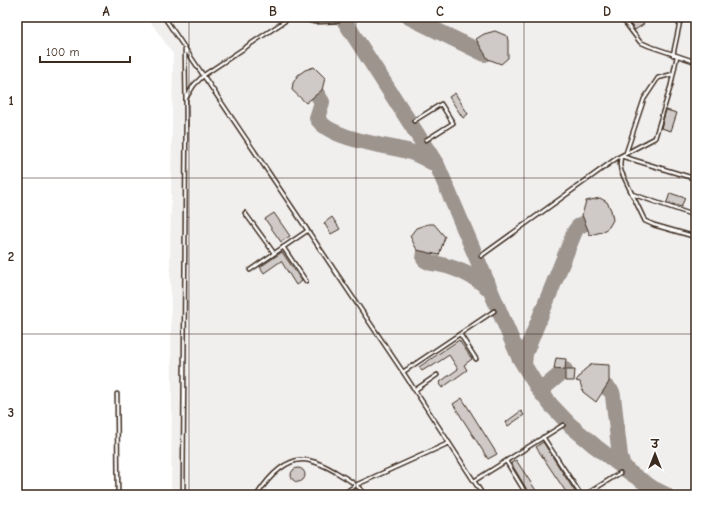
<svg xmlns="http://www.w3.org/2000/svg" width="713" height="512" font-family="'Comic Neue','Playpen Sans Deva',sans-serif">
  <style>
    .built { fill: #f1efee }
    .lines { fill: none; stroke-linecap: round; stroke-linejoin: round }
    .taxiway { stroke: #9d948e; stroke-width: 16 }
    .building { fill: #cfcac7; stroke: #3b2a1e }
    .lane-casing { stroke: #3b2a1e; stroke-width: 5.5 }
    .lane { stroke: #fff; stroke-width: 2.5 }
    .grid { fill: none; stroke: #3b2a1e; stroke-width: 1; stroke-opacity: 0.55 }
    .neatline { fill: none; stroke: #3b2a1e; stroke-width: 1.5 }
    .grid-label { font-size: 13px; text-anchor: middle; font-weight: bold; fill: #3b2a1e }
  </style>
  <rect width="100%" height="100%" fill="#fff"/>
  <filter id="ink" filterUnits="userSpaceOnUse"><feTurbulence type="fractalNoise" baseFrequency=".025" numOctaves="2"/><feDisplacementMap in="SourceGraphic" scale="8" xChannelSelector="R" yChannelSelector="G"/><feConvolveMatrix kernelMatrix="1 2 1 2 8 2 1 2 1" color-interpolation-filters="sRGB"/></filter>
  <g filter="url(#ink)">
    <path class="built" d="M147,17H696V495H171L172,384L170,262L173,54Z"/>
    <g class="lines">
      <path class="taxiway" d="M342,17L437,165L519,357L539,390L551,405L570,425L595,446L629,472L654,489L666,495
        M409,17L485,54
        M317,94L322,102L317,118C329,139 384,145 407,151C418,154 426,159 435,164
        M425,252L424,259C429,264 435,263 442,265C457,268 478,278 489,289
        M524,365L525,354L575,231L578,227L585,223
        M606,387L612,392L613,396L620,456L622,464L628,471
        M544,396V389L546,386L565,370"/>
    </g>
    <path class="building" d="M625,17H638L644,24L635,30Z
      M495,31L507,36L508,41V58L501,64L488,59L476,39L484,34Z
      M314,67L325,78L322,90L306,103L292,90L293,83L298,75L305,70Z
      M455,93L468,114L463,118L449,97Z
      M666,110L677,113L671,131L661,128Z
      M670,193L685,198L681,207L667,202Z
      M600,198L607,202L611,210L613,220L609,227L602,232L590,235L582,215L586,201Z
      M274,213L290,236L281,242L265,219Z
      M332,217L340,229L331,234L324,223Z
      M428,224H434L445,237L439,255L417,250L410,236L416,228Z
      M282,252L302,281L296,285L281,261L264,273L260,267Z
      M459,340L472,359L464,365L467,370L442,388L439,384L441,383L440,382L458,369L449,355L431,367L430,366L422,371L419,367Z
      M556,358L566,359L565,370L554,369Z
      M592,364L609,365V382L596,402L583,392L580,382L576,381L584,370Z
      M565,370H575L574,381H565Z
      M462,398L497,454L488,459L453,404Z
      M521,411L524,415L508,426L506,422Z
      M543,442L577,495H568L536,447Z
      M516,460L539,495H530L511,463Z
      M291 475a7 7 0 1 1 14 0a7 7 0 1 1-14 0Z"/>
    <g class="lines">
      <defs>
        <path id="lane" d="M164,17L403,372L483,495
          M298,17L314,22L338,21
          M621,17L640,42L649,46L696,62
          M673,55L681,17
          M186,98L194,85L204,75L291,17
          M414,121L441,104L453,123L426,140
          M626,153L644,99L658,78L673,74
          M696,179L621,156L620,164L621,171L645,221L654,225L696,237
          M632,194L696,216
          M245,213L274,253
          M283,247L306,281
          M481,256L617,158L655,138L671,85L677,56
          M250,270L307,231
          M460,334L476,359
          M403,372L494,311
          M415,390L437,375
          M117,394L118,495
          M543,437L581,495
          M506,461L527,495
          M474,481L563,425
          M183,495L186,114L185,49
          M257,495C268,478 288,454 311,461C319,463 327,467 334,471C346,478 357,484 366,495
          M342,495L356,485L449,443
          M585,495L620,473"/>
      </defs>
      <use href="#lane" class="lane-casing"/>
      <use href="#lane" class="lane"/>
    </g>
  </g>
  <path class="grid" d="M189,17V495M356,17V495M524,17V495M17,178H696M17,334H696"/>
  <rect width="713" height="512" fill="none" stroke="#fff" stroke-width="44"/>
  <g transform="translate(655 454)" stroke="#ffffff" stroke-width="3" paint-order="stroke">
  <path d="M0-3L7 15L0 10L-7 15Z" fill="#3b2a1e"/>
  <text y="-6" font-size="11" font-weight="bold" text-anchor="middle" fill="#3b2a1e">उ</text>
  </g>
  <path d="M40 56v6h90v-6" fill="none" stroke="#3b2a1e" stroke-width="2"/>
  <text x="46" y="56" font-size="12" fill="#3b2a1e" stroke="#ffffff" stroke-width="3" paint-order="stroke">100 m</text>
  <rect x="22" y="22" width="669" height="468" class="neatline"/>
  <g class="grid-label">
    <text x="106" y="16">A</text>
    <text x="273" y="16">B</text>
    <text x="440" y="16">C</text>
    <text x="607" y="16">D</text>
    <text x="11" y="105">1</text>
    <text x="11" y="261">2</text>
    <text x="11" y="417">3</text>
  </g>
</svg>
